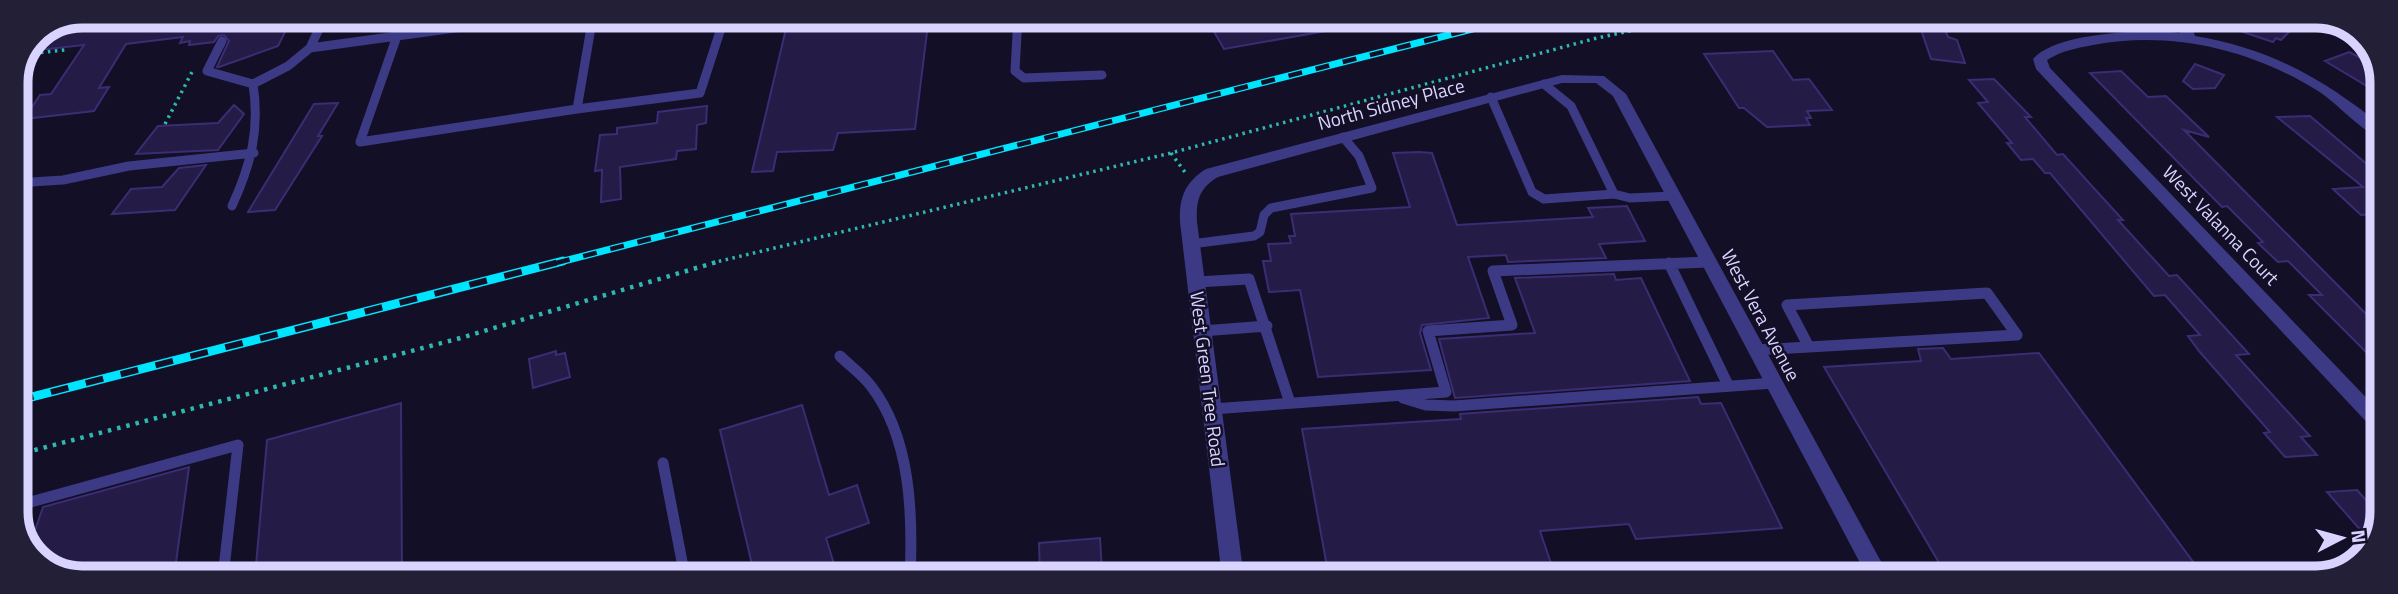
<svg xmlns="http://www.w3.org/2000/svg" width="2398" height="594" font-family="'Titillium Web',sans-serif">
  <style>
    .building { fill: #241b47; stroke: #3b2d73; stroke-width: 2 }
    .lines { fill: none; stroke-linecap: round; stroke-linejoin: round }
    .path-far1 { stroke: #2fb8b0; stroke-width: 3.5; stroke-dasharray: 2.5 4.5; stroke-linecap: butt }
    .path { stroke: #2fb8b0; stroke-width: 4.5; stroke-dasharray: 3.5 6; stroke-linecap: butt }
    .lane-far1 { stroke: #3d3a85; stroke-width: 9 }
    .lane { stroke: #3d3a85; stroke-width: 11 }
    .street { fill: #3d3a85; fill-rule: evenodd }
    .rail-far1-casing { stroke: #00e5ff; stroke-width: 7 }
    .rail-casing { stroke: #00e5ff; stroke-width: 9 }
    .rail-far1 { stroke: #130f26; stroke-width: 4.5; stroke-dasharray: 14; stroke-linecap: butt }
    .rail { stroke: #130f26; stroke-width: 6; stroke-dasharray: 18; stroke-linecap: butt }
    .labels { text-anchor: middle; stroke-width: 5; stroke-linejoin: round; paint-order: stroke }
    .street-label { font-size: 19px; fill: #d9d4ff; stroke: #130f26 }
    .rim { fill: none; stroke: #d9d4ff; stroke-width: 9 }
  </style>
  <rect width="100%" height="100%" fill="#130f26"/>
  <path class="building" d="M112,16H142L139,20L179,16H293L278,46L219,67H217L229,41L224,35L218,36L214,42L189,45L190,41L180,43L183,37L126,44L99,88L109,87L94,111L24,119L40,95L51,94L84,45L29,51L35,35L45,31L99,25L108,21Z
    M789,16H929L915,129L838,133L833,150L777,152L773,171L752,172Z
    M1205,16L1353,17L1354,26L1224,49Z
    M2255,17H2282L2298,23L2281,40L2276,38L2273,42L2243,32Z
    M1919,24L1944,27L1948,37L1957,40L1965,63L1931,59Z
    M1773,51L1793,80L1809,79L1832,110L1807,111L1811,118H1806L1810,125L1767,127L1744,108H1739L1704,54Z
    M2349,52L2379,67L2382,95L2325,61Z
    M2195,64L2224,75L2215,88L2193,89L2183,81Z
    M2121,71L2148,97L2166,96L2209,137L2184,130L2381,329V367L2309,295H2322L2288,261L2278,262L2258,243L2263,242L2227,206L2222,207L2090,73Z
    M1994,79L2031,117H2025L2057,155L2063,154L2091,185L2123,220H2118L2169,276L2177,275L2249,354L2236,355L2310,436L2301,437L2317,455L2285,457L2264,433L2270,432L2199,351L2188,336L2200,335L2165,295L2154,296L2050,173H2045L2033,159L2021,160L2007,143H2012L1978,103L1988,102L1969,80Z
    M338,103L318,136H322L275,210L248,212L314,104Z
    M234,105L244,114L218,150L136,154L158,126L218,123Z
    M707,106L706,123L697,125L696,149L677,151L676,159L620,167L621,199L601,202L602,170L595,171L600,135L617,134V128L657,123L658,112Z
    M2310,116L2382,177L2381,213L2361,215L2333,189L2363,187L2277,117Z
    M1419,152L1432,153L1457,225L1593,217L1588,208L1627,206L1645,241L1599,244L1606,258L1508,262L1506,255L1468,257L1489,318L1422,325L1420,333L1431,370L1318,377L1300,290L1269,292L1263,261H1271L1268,244L1291,243L1289,236H1295L1291,214L1410,207L1393,153Z
    M206,165L175,210L112,214L131,189L162,187L179,168Z
    M1614,274L1616,280L1641,278L1690,381L1455,398L1439,339L1535,333L1515,278Z
    M1943,348L1951,359L2039,353L2205,578H1948L1824,367L1921,361L1918,349Z
    M556,351V355L565,353L570,377L533,388L529,359Z
    M1698,397L1701,404L1721,403L1782,528L1636,539L1629,524L1540,531L1556,578H1329L1302,429L1461,419L1460,414Z
    M401,403L402,577H255L267,440Z
    M802,405L829,495L857,485L869,523L826,538L838,577H755L720,430Z
    M189,467L174,577H69L32,556L29,548L43,507Z
    M2357,490L2381,517V525L2371,542L2327,492Z
    M1100,538L1102,571L1040,576L1039,543Z"/>
  <g class="lines">
    <path class="path-far1" d="M27,54L65,50
      M165,124L192,72
      M1171,153L1187,175
      M712,263L1171,153L1593,39L1693,17"/>
    <path class="path" d="M16,455L457,339L720,261"/>
    <path class="lane-far1" d="M325,16L310,48L543,16
      M593,16L577,109L700,93L725,16
      M1018,16L1015,71L1024,78L1102,75
      M397,36L360,142L577,109
      M222,41L207,71L253,84L288,66L310,48
      M1544,84L1571,106L1614,194
      M1491,97L1532,192L1544,199L1614,194L1630,198L1673,196
      M16,183L63,180L129,166L254,153
      M232,206C251,164 260,130 253,84
      M1191,244L1254,236L1260,232L1264,215L1271,208L1372,188L1359,156L1343,137
      M1681,263L1708,262"/>
    <path class="lane" d="M1669,263L1728,385
      M1196,282L1249,279L1290,403
      M1987,293L2017,335L1809,347L1787,305Z
      M1202,331L1267,326
      M1755,350L1809,347
      M840,356C850,366 862,374 871,386C911,438 913,515 910,577
      M1403,398L1426,405L1454,406L1774,383
      M1212,409L1446,392L1428,331L1512,325L1493,271L1708,262
      M663,463L685,577
      M16,506L238,445L223,577"/>
    <path class="street" d="M2175,17H2189L2195,36C2269,48 2324,79 2382,126V139C2363,133 2336,102 2318,91C2251,49 2170,30 2093,45C2077,48 2061,51 2047,60L2050,68L2381,413V432L2374,430L2036,69L2033,59C2056,32 2147,29 2180,33Z
      M1562,75L1604,76L1626,94L1890,578H1868L1613,96L1596,83H1562L1218,177C1199,188 1196,201 1197,222L1244,578H1222L1180,222C1179,198 1185,182 1206,169Z"/>
    <defs>
      <path id="rail-far1" d="M556,263L1519,17"/>
      <path id="rail" d="M16,401L563,261"/>
    </defs>
    <use href="#rail-far1" class="rail-far1-casing"/>
    <use href="#rail" class="rail-casing"/>
    <use href="#rail-far1" class="rail-far1"/>
    <use href="#rail" class="rail"/>
  </g>
  <g class="labels">
    <g class="street-label">
      <text transform="translate(1391 104) rotate(-15)" y="7">North Sidney Place</text>
      <text transform="translate(2221 225) rotate(46)" y="7">West Valanna Court</text>
      <text transform="translate(1761 315) rotate(62)" y="7">West Vera Avenue</text>
      <text transform="translate(1208 379) rotate(83)" y="7">West Green Tree Road</text>
    </g>
  </g>
  <path d="M0 0H2398V594H0ZM82 28H2316A54 54 0 0 1 2370 82V512A54 54 0 0 1 2316 566H82A54 54 0 0 1 28 512V82A54 54 0 0 1 82 28Z" fill="#231f37" fill-rule="evenodd"/>
  <path class="rim" d="M82 28H2316A54 54 0 0 1 2370 82V512A54 54 0 0 1 2316 566H82A54 54 0 0 1 28 512V82A54 54 0 0 1 82 28Z"/>
  <g transform="translate(2342 538) rotate(84)" stroke="#130f26" stroke-width="5" paint-order="stroke">
  <path d="M0-5L12 26L0 18L-12 26Z" fill="#d9d4ff"/>
  <text y="-10" font-size="19" font-weight="bold" text-anchor="middle" fill="#d9d4ff">N</text>
  </g>
</svg>
